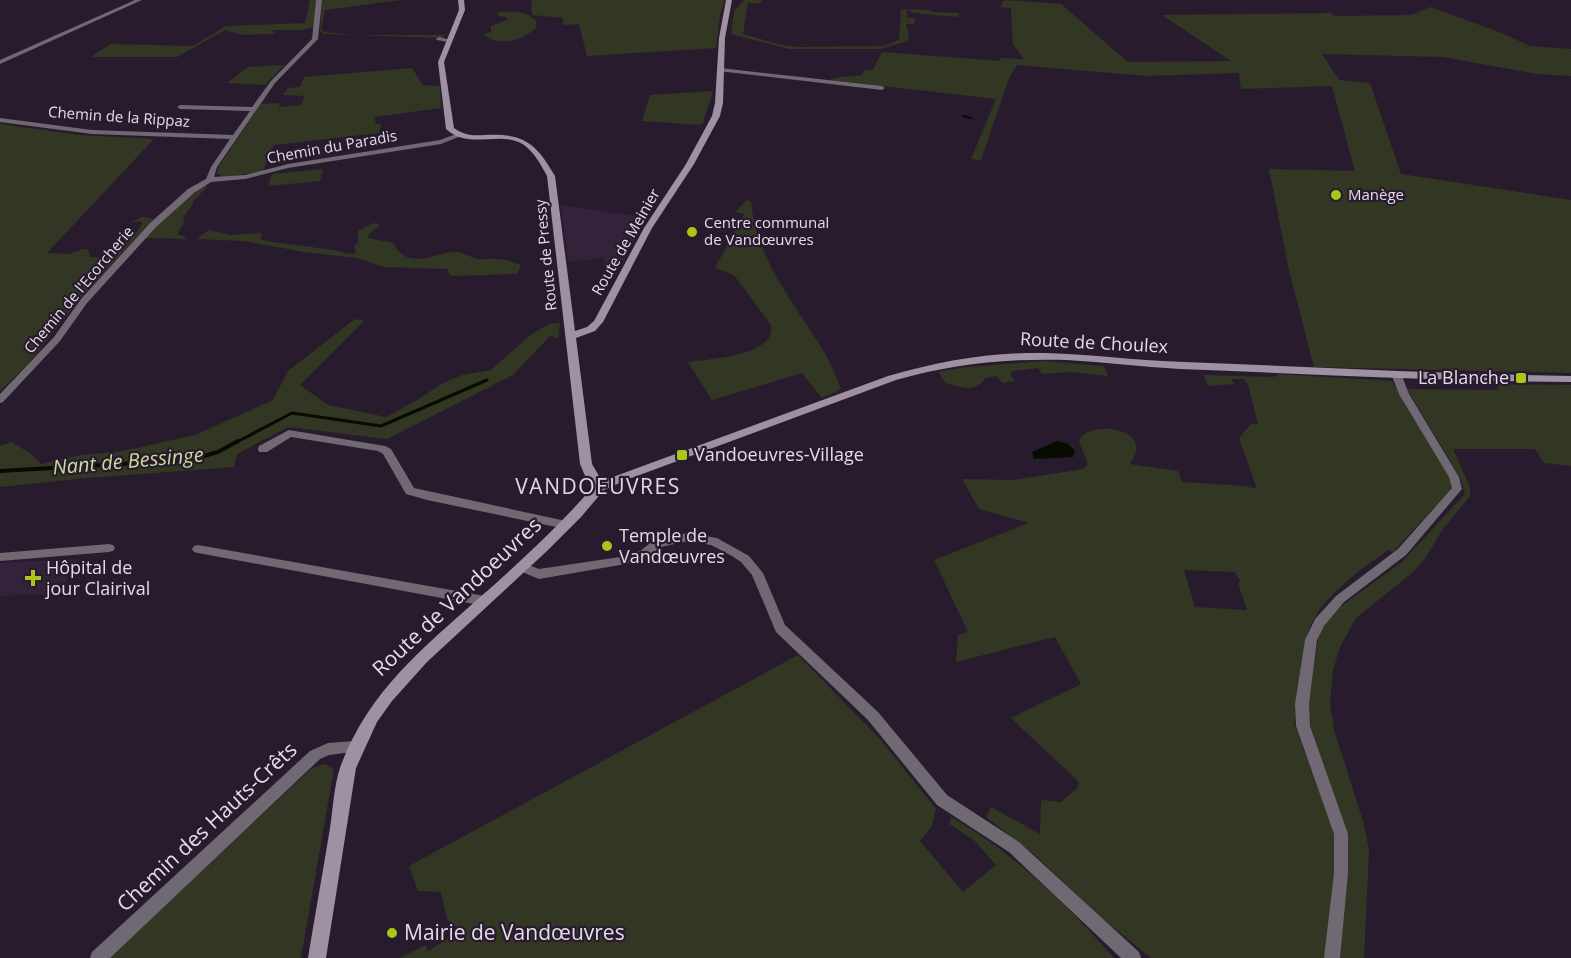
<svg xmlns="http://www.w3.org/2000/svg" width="1571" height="958" font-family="'Open Sans',sans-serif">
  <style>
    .built { fill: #34223b }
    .green { fill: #323723; fill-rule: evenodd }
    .water { fill: #080c00 }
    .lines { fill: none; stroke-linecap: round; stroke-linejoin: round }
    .stream-far2 { stroke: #080c00; stroke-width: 2 }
    .stream-far1 { stroke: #080c00; stroke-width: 3 }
    .stream { stroke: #080c00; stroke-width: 4 }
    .street { fill: #706873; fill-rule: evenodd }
    .secondary { fill: #9d91a2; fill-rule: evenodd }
    .poi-dot { fill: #aac718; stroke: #291b2e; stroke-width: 2 }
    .labels { text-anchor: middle; stroke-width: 4.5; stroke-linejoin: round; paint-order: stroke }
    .far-street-label { font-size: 15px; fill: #e4dbe8; stroke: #291b2e }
    .far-poi-label { font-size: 15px; fill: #e4dbe8; stroke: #291b2e; text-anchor: start }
    .street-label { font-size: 18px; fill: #e4dbe8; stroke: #291b2e }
    .poi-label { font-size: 18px; fill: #e4dbe8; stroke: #291b2e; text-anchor: start }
    .water-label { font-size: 20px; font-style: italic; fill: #cbdc9a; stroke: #291b2e }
    .quarter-label { font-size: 21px; letter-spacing: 1.5px; fill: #e6d3ee; stroke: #291b2e }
    .near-street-label { font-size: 21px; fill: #e4dbe8; stroke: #291b2e }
    .near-poi-label { font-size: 21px; fill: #e4dbe8; stroke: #291b2e; text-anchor: start }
  </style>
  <rect width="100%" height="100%" fill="#291b2e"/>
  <path class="built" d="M561,205L648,218L630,247L627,248L624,255L626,257L614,277L607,278L603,258L568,262Z
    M79,559L57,594L0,596V563Z"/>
  <path class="green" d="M310,0H316L313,27L303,30H272L275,33L271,34L243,35L225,30L177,57H91L110,44L193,46L226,26L305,23Z
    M322,0H401L325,10L321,29L324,32L355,35H445L442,38L324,34L320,31Z
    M531,0H725L720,15L716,48L587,56L579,24L563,25V18L532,15Z
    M744,0H762V3H748L743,34L781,45L799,47L884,46L899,40L901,9L930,10L932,12L959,13L958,17L914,13L907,10V18H915L914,24H906L909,36L907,41L881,49H789L731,34L734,11Z
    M1004,0L1061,4L1128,62L1231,61L1162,15L1331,13L1335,16L1412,15L1430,7L1499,32L1530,46L1571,49V76L1537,74L1443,57L1322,54L1339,80L1370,83L1401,174L1571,200V373L1314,367L1289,270L1269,169L1355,171L1332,86L1241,89L1239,73L1146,76L1017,65L1009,78L981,160L971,159L996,99L830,80C840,75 850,78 862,75L865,70H873L882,52L1000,61L999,58L1024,59L1013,44L1011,8L996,7L1001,6Z
    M498,12C512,12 526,10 536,21V28C520,42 501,46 483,35L491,32V26L507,20L506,17L498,16Z
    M284,65L265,85L227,83L248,67Z
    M412,68L423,85L440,86L441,108L374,117L376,124H381L379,133L274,145L263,171L226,177L217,174L219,166L261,104L280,103L279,107L301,105L305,96L283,95L288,88L300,87L304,77Z
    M713,91L703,123L700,125L642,121L650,95Z
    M0,124L79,135L154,139L47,253L69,254L83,249H88L90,257L102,258L111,253H102V251C116,247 137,237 142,223L140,221L129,223L142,217L153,219L79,300L28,364L0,391Z
    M323,169L320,181L268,186L272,174Z
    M206,185L207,187L193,201V204L183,218L185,221L177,234L186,237L185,239L150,238L142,240L173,210Z
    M747,200L751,202C756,261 797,306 826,355C832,366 836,378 841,389L822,398L802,373L712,400L688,362C708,359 777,356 771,325L734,275L715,268L744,214L735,212Z
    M374,223L380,225L368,235L369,238L393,243C407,270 431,255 452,252C463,251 470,258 479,259C485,260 492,258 498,259C506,259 514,263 521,265L517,274L452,276L449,274L448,269L384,267L357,258L304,252L244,241L196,239L209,230L230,235L259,233L263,234L260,239L266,241C289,244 311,247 333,250C341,251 348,256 356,253L354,246L358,243V231Z
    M355,319L364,321L300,385L328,405L386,417L419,399L441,384L462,375L491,370L529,336L549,324L560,323L558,338L550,336L513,375L387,439L288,427L237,454L234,467L87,478L0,487V446L12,442L31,454L41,464L81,455L123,451L195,435L273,400L288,371Z
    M1044,361L1104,366L1108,376L1072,372L1042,374L1038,368L1013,371L1010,374L1015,381L1003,383L996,376L985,378C977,394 959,387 946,383L938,372L967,367Z
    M1277,374L1392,381L1451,477L1452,488L1393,552L1388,550C1358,572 1317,599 1307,636L1294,723L1335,834L1334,884L1326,958H1151L1098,915L1034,854L986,817L991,807L1040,834L1041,800L1061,802L1077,788L1079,782L1011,718L1081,684L1055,637L956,662L958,635L968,632L934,560L1029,523L979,509L962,479L1012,480L1084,469L1088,464L1079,441C1086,421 1142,426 1136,452C1135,456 1131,461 1130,464L1178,471L1182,482L1245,486L1257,489L1239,438L1251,424H1258L1248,384L1243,379H1231L1234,384L1208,386L1204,375L1271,377L1277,376ZM1184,570L1235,572L1241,582L1238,583L1247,610L1195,607Z
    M1495,384L1571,385V466L1544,463L1535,449H1453L1470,487V496L1443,529L1424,560L1413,572L1356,618L1339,649L1333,671L1330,704L1334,730L1364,824L1369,851L1364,958H1337L1346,876L1322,764L1309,721L1308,705L1318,638L1323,624L1340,607L1402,562L1465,494L1461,479L1407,389L1499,390Z
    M798,655L880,739L936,809L932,826L920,841L963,892L996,865L974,840L949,824L951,817C1013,852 1067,905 1114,958H399L426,945L428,951L461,931L447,919L441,892L418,891L409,866Z
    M325,764L334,769L301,958H109L312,768Z"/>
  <path class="water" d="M1057,441L1068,444L1075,451L1073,457L1034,459L1032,452Z"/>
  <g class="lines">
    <path class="stream-far2" d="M963,116L971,118"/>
    <path class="stream-far1" d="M235,443L292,413L381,426L487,380"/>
    <path class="stream" d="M0,471L190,460L218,452L238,441"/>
    <path class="street" d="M135,0H142L0,64V60Z
      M316,0H322L318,39L275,83L217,167L214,177L245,175L288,164L440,140L459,133L461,134V136L441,144L288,168L245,179L211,182L194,193L156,227L87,303L60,341L3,402L0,403V394L54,337L81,299L150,223L188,189L206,179L211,167L230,139L92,134L0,122V118L92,130L233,135L250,111L180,109L177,107L180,105L252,107L271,81L312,39Z
      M439,37L451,40L448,42L437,40L436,39Z
      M720,68L882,86L885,88L882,90L718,71L717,70Z
      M1397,373L1402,376L1409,394L1459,477L1462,489L1406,555L1344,602L1324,626L1317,640L1309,704L1310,726L1348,834V873L1340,958H1324L1334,873V834L1296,726L1295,704L1305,640L1315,619L1336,596L1398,549L1452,488L1449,477L1399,394L1392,376Z
      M289,430L385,446L391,449L414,488L566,521L570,522L572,525L570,528L566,529L427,500L406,494L383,454L378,451L291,437L267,452H259L258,449L259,446Z
      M688,533L717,538L749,556L763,573L785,625L878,712L947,795L1019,842L1139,952L1141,958H1121L1009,852L937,805L868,720L776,632L752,575L741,562L732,556L711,545L688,541L661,547L648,557L620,565L539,579L517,570L515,567L517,564L521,562L539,569L620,557L640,551L654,540Z
      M109,544L113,545L115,548L113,551L109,552L0,561V553Z
      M198,545L485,596L489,598L491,601L489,604L485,606L198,553L194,552L192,549L194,546Z
      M355,741L360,743L362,747L360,751L329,755L320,759L110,958H90L92,952L310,751L328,743Z"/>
    <path class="secondary" d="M458,0H464L465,10L444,62L454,128C464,135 472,136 485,135C524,133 536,143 555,176L575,331L587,327L594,321L644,228L686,164L712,116L715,103L719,38L726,0H732L725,38L723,103L720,116L694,164L652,228L603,322L595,331L576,338L592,464L602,481L888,376C940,361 991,352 1045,353C1092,354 1138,361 1185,362C1314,367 1442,374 1571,376V382C1441,381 1310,374 1180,369C1142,367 1104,362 1067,360C1008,358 952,364 896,380L626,480L604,490L581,517L547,551L427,662L392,701L377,722L356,768L326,958H308C315,915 323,871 330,828C333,808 334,784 341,765C369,691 422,649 479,598C519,563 558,527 593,487L586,478L580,464L547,176C541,165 535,153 524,145C500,129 470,151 446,129L438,62L459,10Z"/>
  </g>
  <g class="poi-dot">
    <circle cx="1336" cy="195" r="6"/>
    <circle cx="692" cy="232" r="6"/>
    <rect x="1515" y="372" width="12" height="12" rx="3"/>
    <rect x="676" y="449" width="12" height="12" rx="3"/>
    <circle cx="607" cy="546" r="6"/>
    <path d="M30 569h6v6h6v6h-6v6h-6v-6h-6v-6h6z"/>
    <circle cx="392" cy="933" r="6"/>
  </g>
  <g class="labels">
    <g class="far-street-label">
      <text transform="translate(119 117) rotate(4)" y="5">Chemin de la Rippaz</text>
      <text transform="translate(332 147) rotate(-10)" y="5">Chemin du Paradis</text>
      <text transform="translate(626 242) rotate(-60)" y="5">Route de Meinier</text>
      <text transform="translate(546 255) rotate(-96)" y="5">Route de Pressy</text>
      <text transform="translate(79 290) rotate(-50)" y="5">Chemin de l'Ecorcherie</text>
    </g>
    <g class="far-poi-label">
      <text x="1348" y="200">Manège</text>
      <text x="704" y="228">Centre communal<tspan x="704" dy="17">de Vandœuvres</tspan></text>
    </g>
    <g class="street-label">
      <text transform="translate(1094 343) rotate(3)" y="6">Route de Choulex</text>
    </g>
    <g class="poi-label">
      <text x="1509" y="384" text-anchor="end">La Blanche</text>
      <text x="694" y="461">Vandoeuvres-Village</text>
      <text x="619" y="542">Temple de<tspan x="619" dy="21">Vandœuvres</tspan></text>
      <text x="46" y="574">Hôpital de<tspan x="46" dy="21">jour Clairival</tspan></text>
    </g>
    <g class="water-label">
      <text transform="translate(128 461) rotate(-5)" y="7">Nant de Bessinge</text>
    </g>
    <g class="quarter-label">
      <text x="598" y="494">VANDOEUVRES</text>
    </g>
    <g class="near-street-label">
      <text transform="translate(457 597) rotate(-43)" y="7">Route de Vandoeuvres</text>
      <text transform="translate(207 827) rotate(-43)" y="7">Chemin des Hauts-Crêts</text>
    </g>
    <g class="near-poi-label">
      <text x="404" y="940">Mairie de Vandœuvres</text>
    </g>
  </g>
</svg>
